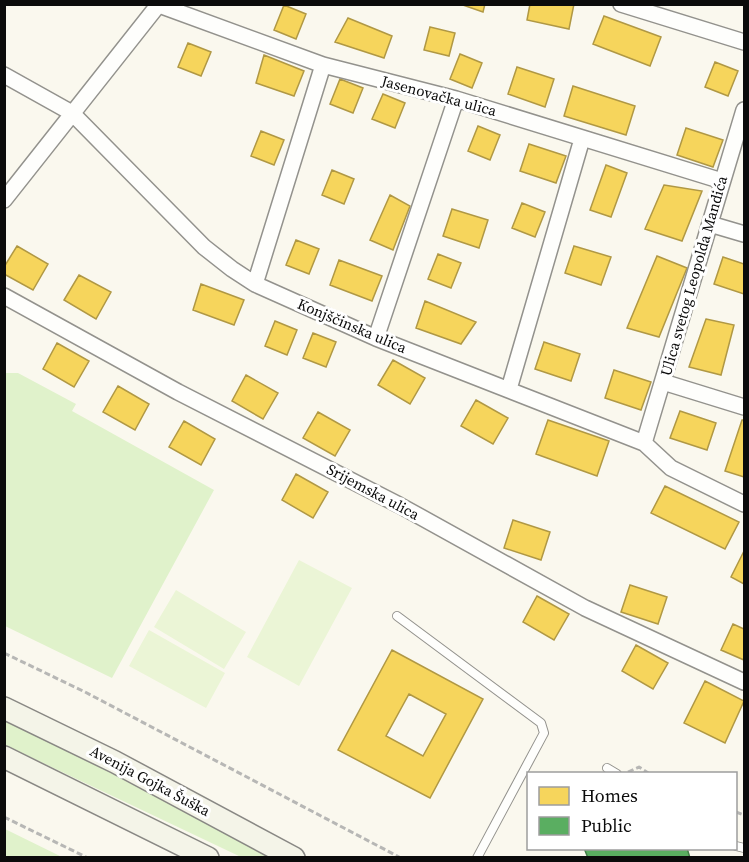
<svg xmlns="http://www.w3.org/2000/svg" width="749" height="862" font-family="'Source Serif 4',serif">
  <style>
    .green { fill: #e0f2cb }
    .pitch { fill: #ebf5d6 }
    .homes { fill: #f6d55c; stroke: #b09844; stroke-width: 1.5; fill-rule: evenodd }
    .public { fill: #5aae61; stroke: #427d47; stroke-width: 1.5 }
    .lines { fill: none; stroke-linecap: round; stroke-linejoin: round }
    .lane-casing { stroke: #93928d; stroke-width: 10 }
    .street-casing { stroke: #93928d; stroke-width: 18 }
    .secondary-casing { stroke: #898884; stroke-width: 24 }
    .path { stroke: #b7b7b5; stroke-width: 3; stroke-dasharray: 6 3; stroke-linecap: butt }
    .lane { stroke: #fefefc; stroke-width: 8 }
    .street { stroke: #fefefc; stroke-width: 15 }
    .secondary { stroke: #f4f4e8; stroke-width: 21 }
    .labels { text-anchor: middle; stroke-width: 6; stroke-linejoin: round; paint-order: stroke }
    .street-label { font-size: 15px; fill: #0b0b0b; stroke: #fff }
  </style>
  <rect width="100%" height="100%" fill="#faf8ee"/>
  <path class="green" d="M4,373H18L76,404L72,411L214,490L112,678L5,626Z
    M4,720L109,770L273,857H241L5,745Z
    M4,829H5L62,857H5Z"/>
  <path class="pitch" d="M299,560L352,588L299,686L247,657Z
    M176,590L246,632L224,669L154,627Z
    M149,630L225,673L206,708L129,666Z"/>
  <path class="homes" d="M460,4H485L483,12Z
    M530,4H574L569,29L527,20Z
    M284,5L306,14L296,39L274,30Z
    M604,16L661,37L650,66L593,44Z
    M348,18L392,36L384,58L335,42Z
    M430,27L455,33L449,56L424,50Z
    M188,43L211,52L201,76L178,67Z
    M460,54L482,63L472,88L450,79Z
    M264,55L304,71L294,96L256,83Z
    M715,62L738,71L728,96L705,87Z
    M517,67L554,79L545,107L508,94Z
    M340,79L363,88L353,113L330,104Z
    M573,86L635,106L626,135L564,116Z
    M383,94L405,103L395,128L372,119Z
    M478,126L500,135L490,160L468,151Z
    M686,128L723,140L713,167L677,155Z
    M261,131L284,140L274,165L251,156Z
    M529,144L566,156L556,183L520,171Z
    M606,165L627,173L611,217L590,210Z
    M332,170L354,179L344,204L322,195Z
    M664,185L702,191L682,241L645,229Z
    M390,195L410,206L393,250L370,240Z
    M522,203L545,212L535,237L512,228Z
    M452,209L488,220L479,248L443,236Z
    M296,240L319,249L309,274L286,265Z
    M17,246L48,264L33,290L4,274V267Z
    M574,246L611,257L601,285L565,273Z
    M438,254L461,263L451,288L428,279Z
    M657,256L687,268L659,337L627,328Z
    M723,257L744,264V294L714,284Z
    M339,260L382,276L372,301L330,285Z
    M79,275L111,292L96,319L64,300Z
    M201,284L244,300L234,325L193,310Z
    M425,301L476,322L461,344L416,328Z
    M706,319L734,325L721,375L689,367Z
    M275,321L297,330L287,355L265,346Z
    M313,333L336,342L326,367L303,358Z
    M544,342L580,354L571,381L535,369Z
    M57,343L89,361L74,387L43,369Z
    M393,360L425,378L410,404L378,385Z
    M614,370L651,382L641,410L605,398Z
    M246,375L278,393L263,419L232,401Z
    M118,386L149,404L135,430L103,412Z
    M476,400L508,418L493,444L461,426Z
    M680,411L716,423L707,450L670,438Z
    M318,412L350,430L335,456L303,438Z
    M548,420L609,441L597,476L536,454Z
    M742,420H744V477L725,471Z
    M184,421L215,439L201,465L169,447Z
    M296,474L328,492L313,518L282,500Z
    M665,486L739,522L725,549L651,513Z
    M513,520L550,532L541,560L504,548Z
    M744,551V584L731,577Z
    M630,585L667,597L658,624L621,612Z
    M537,596L569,614L554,640L523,622Z
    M733,624L744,629V660L721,650Z
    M636,645L668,663L653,689L622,671Z
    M392,650L483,699L430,798L338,750ZM409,694L446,714L423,756L386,736Z
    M705,681L744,701L725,743L684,723Z"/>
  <path class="public" d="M584,848H687L690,858H588Z"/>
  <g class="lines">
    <defs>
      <path id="lane" d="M397,616L541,723L544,733L477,858
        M607,768L617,774
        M736,846L744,848"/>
      <path id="street" d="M621,4L744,42
        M159,5L323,65L456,99L722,181
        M4,75L72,113L204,247L232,269L255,284L376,338L644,443L671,468L744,504
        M4,200L159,4
        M710,224L744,234
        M255,284L323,65
        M4,296L178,392L399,505L585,608L744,682
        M376,338L456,99
        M663,382L744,407
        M509,389L582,139
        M644,443L744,110"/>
      <path id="secondary" d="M4,708L115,762L294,858
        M4,757L208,858"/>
    </defs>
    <use href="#lane" class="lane-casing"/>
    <use href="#street" class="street-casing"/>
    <use href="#secondary" class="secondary-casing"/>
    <path class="path" d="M4,653L85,692L401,858
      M628,772L639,767L650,774
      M736,812L744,815
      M4,817L88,858"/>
    <use href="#lane" class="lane"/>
    <use href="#street" class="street"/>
    <use href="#secondary" class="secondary"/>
  </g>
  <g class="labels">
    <g class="street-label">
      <text transform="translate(439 96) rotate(15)" y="5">Jasenovačka ulica</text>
      <text transform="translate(694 276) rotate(-74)" y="5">Ulica svetog Leopolda Mandića</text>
      <text transform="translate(352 326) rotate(23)" y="5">Konjščinska ulica</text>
      <text transform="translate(373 492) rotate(28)" y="5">Srijemska ulica</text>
      <text transform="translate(150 781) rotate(28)" y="5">Avenija Gojka Šuška</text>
    </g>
  </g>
  <rect width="749" height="862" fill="none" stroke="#0b0b0b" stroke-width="12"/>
  <rect x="527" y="772" width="210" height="78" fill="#ffffff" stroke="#9d9d9d" stroke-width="1.5"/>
  <rect x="539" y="787" width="30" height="18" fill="#f6d55c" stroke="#9d9d9d" stroke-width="1.5"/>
  <text x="581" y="802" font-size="18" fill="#0b0b0b">Homes</text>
  <rect x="539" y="817" width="30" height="18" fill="#5aae61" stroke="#9d9d9d" stroke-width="1.5"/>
  <text x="581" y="832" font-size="18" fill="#0b0b0b">Public</text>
</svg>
